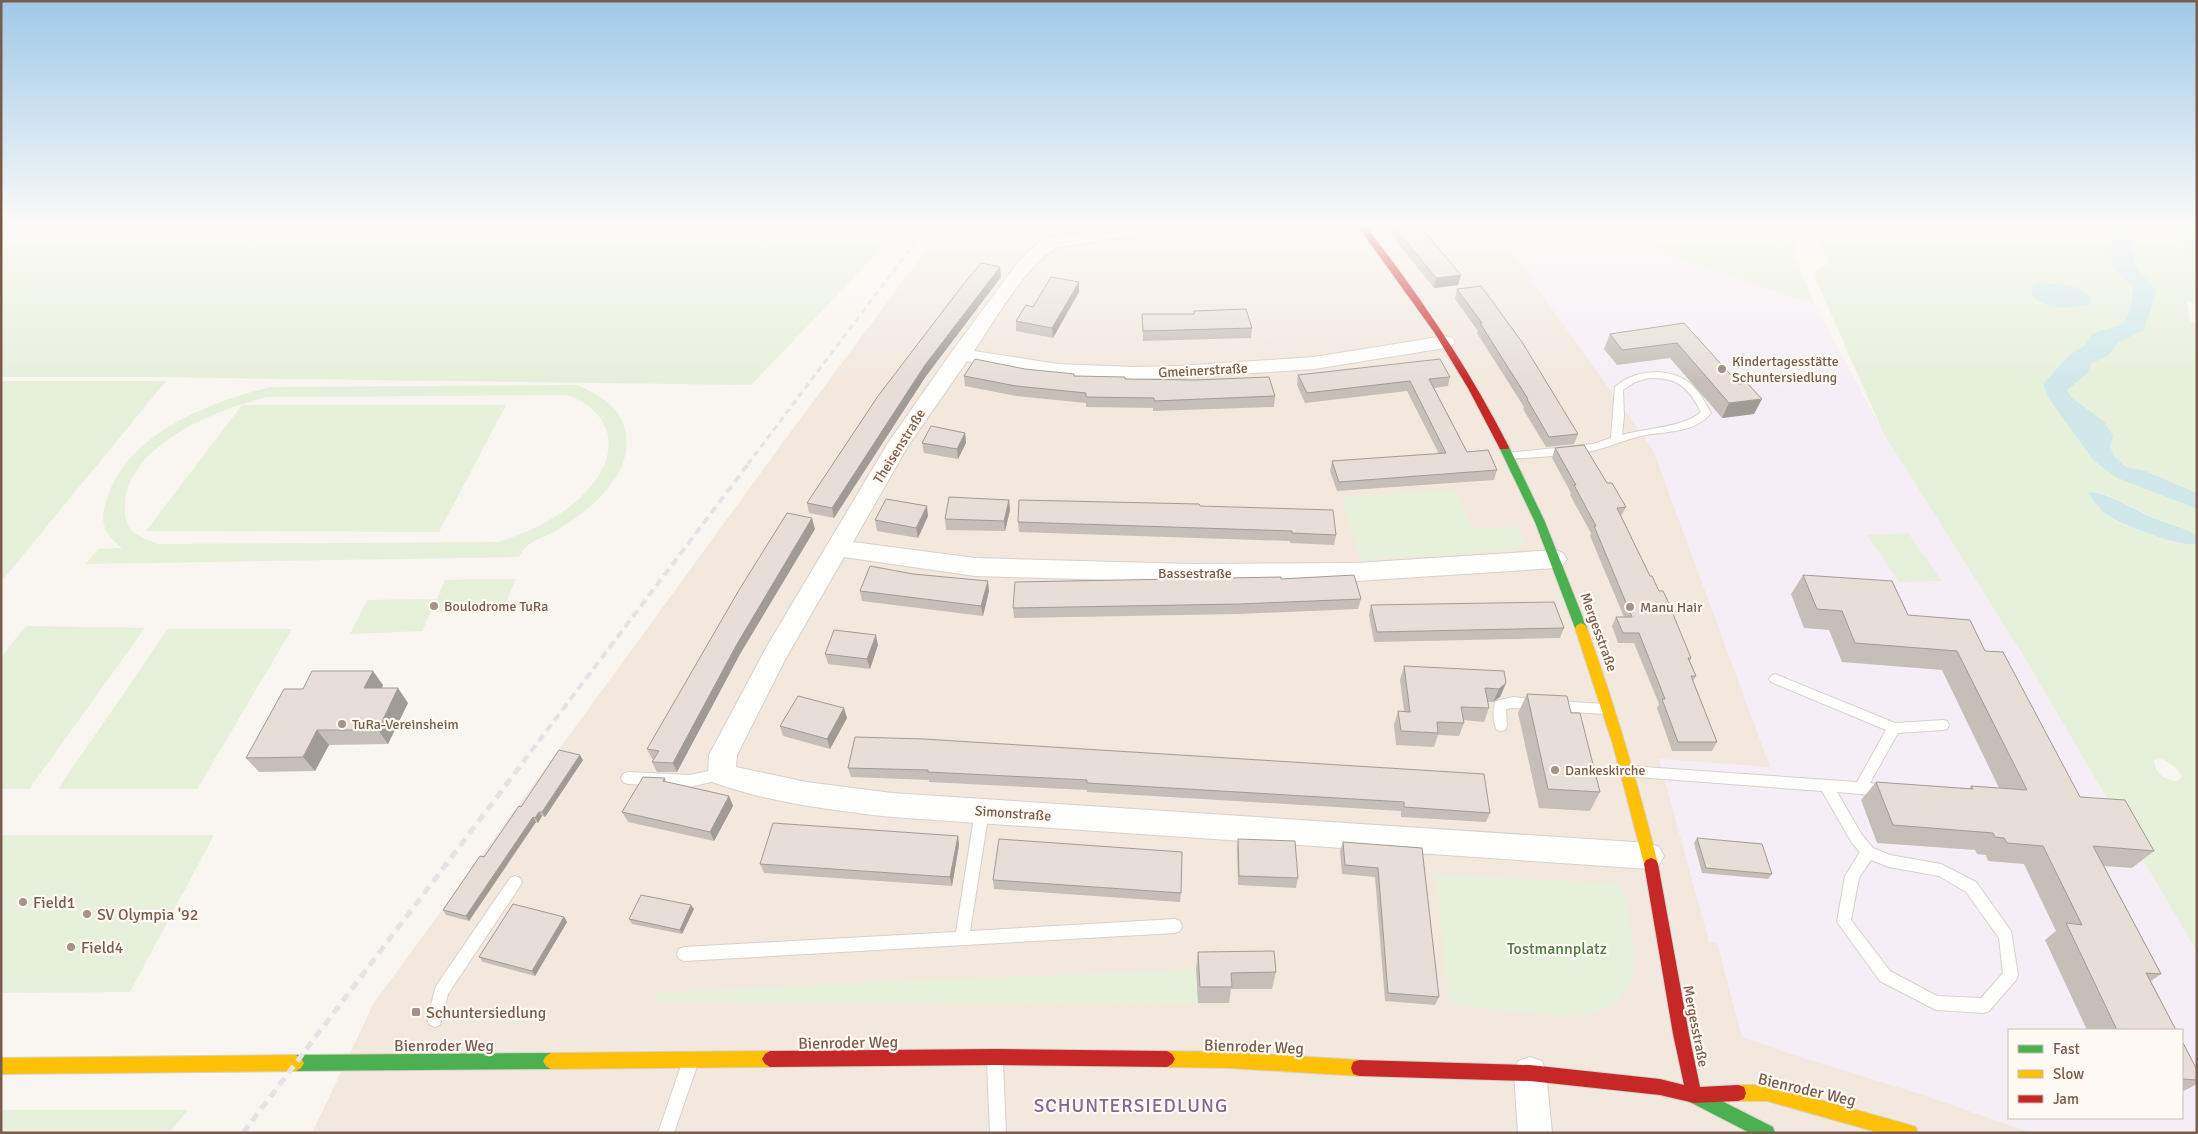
<svg xmlns="http://www.w3.org/2000/svg" width="2198" height="1134" font-family="Signika,sans-serif">
  <style>
    .residential { fill: #f2e8de; fill-rule: evenodd }
    .education { fill: #f6eef6; fill-rule: evenodd }
    .green { fill: #e7f0db; fill-rule: evenodd }
    .water { fill: #d0e8ea }
    .lines { fill: none; stroke-linecap: round; stroke-linejoin: round }
    .lane-casing { stroke: #d7d1cb; stroke-width: 2 }
    .street-casing { stroke: #d7d1cb; stroke-width: 2 }
    .fast-casing { stroke: #d9d2cb; stroke-width: 2 }
    .slow-casing { stroke: #d9d2cb; stroke-width: 2 }
    .jam-casing { stroke: #d9d2cb; stroke-width: 2 }
    .lane { fill: #fefefd; fill-rule: evenodd }
    .street { fill: #fefefd; fill-rule: evenodd }
    .fast { fill: #4caf50; fill-rule: evenodd }
    .slow { fill: #ffc107; fill-rule: evenodd }
    .jam { fill: #c62828; fill-rule: evenodd }
    .rail-far2 { stroke: #e6e3e7; stroke-width: 3; stroke-dasharray: 6 4.5; stroke-linecap: butt }
    .rail-far1 { stroke: #e6e3e7; stroke-width: 4; stroke-dasharray: 8 5; stroke-linecap: butt }
    .rail { stroke: #e6e3e7; stroke-width: 5; stroke-dasharray: 9 6; stroke-linecap: butt }
    .wall { fill: #c6bfb9 }
    .shaded-wall { fill: #a19b96 }
    .building { fill: #e6ded7; stroke: #a19b96 }
    .poi-dot { fill: #a69286; stroke: #fffaf3; stroke-width: 2 }
    .labels { text-anchor: middle; stroke-width: 4.5; stroke-linejoin: round; paint-order: stroke }
    .poi-label { font-size: 14px; fill: #7a5c4d; stroke: #fffaf3; text-anchor: start }
    .street-label { font-size: 14px; fill: #7a5c4d; stroke: #fffaf3 }
    .near-poi-label { font-size: 16px; fill: #7a5c4d; stroke: #fffaf3; text-anchor: start }
    .near-park-label { font-size: 16px; fill: #537a41; stroke: #fffaf3 }
    .near-street-label { font-size: 16px; fill: #7a5c4d; stroke: #fffaf3 }
    .near-quarter-label { font-size: 19px; letter-spacing: 1px; fill: #846695; stroke: #fffaf3 }
  </style>
  <rect width="100%" height="100%" fill="#f9f5f0"/>
  <path class="residential" d="M950,225H1585L1814,304L1884,434L2197,952V1133H312L374,1003L792,430L926,250ZM2009,1030H2182V1118H2009Z"/>
  <path class="education" d="M1492,225H1585L1814,304L1884,434L2023,655L2197,952V1133H2032L1920,1094L1800,1057L1742,1037L1717,943L1709,942L1659,759L1770,767L1653,450ZM2009,1030H2182V1118H2009Z"/>
  <path class="green" d="M1,225H900L892,238L751,385L150,377H1Z
    M1585,225H1789L1798,248L1793,252L1814,304Z
    M1809,225H2103L2113,231L2110,247L2113,267L2133,288L2131,306L2123,324L2093,333L2084,346L2070,354L2043,384L2049,399L2093,460L2117,478L2197,509V537L2179,526L2156,519L2107,495L2092,499C2097,505 2102,511 2108,516C2121,525 2182,548 2197,544V952L2023,655L1884,434L1813,273L1829,263ZM2161,759C2171,763 2177,767 2182,776L2178,781C2165,781 2155,774 2154,760Z
    M2122,225H2164L2197,257V306L2187,301L2190,321L2197,324V493L2143,470L2126,467L2115,457L2110,446L2104,421L2072,398L2067,390L2087,374L2091,364L2109,355L2118,343L2144,330L2157,291L2138,270L2134,261L2135,253L2131,243L2133,233Z
    M1,381H166L1,582Z
    M577,385C600,395 622,407 626,434C632,478 588,512 555,531C539,540 528,540 519,557L86,564L98,549L122,548C102,531 99,522 108,496C129,433 212,401 271,387ZM568,395C627,419 616,469 573,504C551,522 525,533 499,542L158,544C135,535 124,532 125,505C127,444 218,409 267,397Z
    M242,405H506L439,532L146,531Z
    M1455,490L1472,528L1517,526L1524,541L1519,546L1511,550L1361,560L1341,497Z
    M1908,533L1942,581L1899,582L1867,535Z
    M516,579L502,611L431,612L422,631L350,634L367,600L437,599L445,580Z
    M26,626L145,628L29,789H1V657Z
    M168,629H292L197,789H58Z
    M1,835H214L130,992L1,993Z
    M1436,874L1621,884L1634,943L1633,977L1619,1000L1607,1009L1588,1014L1560,1016L1449,1005Z
    M1196,969L1198,1003L656,1001L658,992Z
    M1,1110H188L169,1133H1Z"/>
  <path class="water" d="M2103,225H2122L2133,233L2131,243L2135,253L2134,261L2138,270L2157,291L2144,330L2118,343L2109,355L2091,364L2087,374L2067,390L2072,398L2104,421L2113,436L2110,446L2115,457L2126,467L2143,470L2197,493V509L2117,478L2093,460L2049,399L2043,384L2070,354L2084,346L2093,333L2123,324L2131,306L2133,288L2113,267L2110,247L2113,231Z
    M2164,225H2192L2197,228V257Z
    M2045,283C2061,285 2081,284 2091,298L2088,305C2070,309 2044,310 2032,295L2033,285Z
    M2092,492C2114,496 2133,509 2153,518C2168,524 2184,526 2197,537V544C2182,548 2122,525 2109,516C2100,511 2094,501 2088,493Z"/>
  <g class="lines">
    <defs>
      <path id="lane" d="M1659,372C1688,375 1698,388 1711,413C1695,434 1663,431 1640,436C1625,440 1611,446 1596,450C1570,456 1535,457 1508,459L1503,456L1508,453L1593,444L1611,438L1615,387C1627,376 1642,372 1659,372ZM1649,378C1678,377 1689,388 1701,412C1683,428 1645,428 1622,435L1624,416L1623,390L1635,382Z
        M1775,674L1895,723L1943,720L1947,721L1949,725L1947,729L1943,730L1898,733L1870,783L1889,786L1891,790L1889,794L1884,796L1837,792L1862,835L1873,848L1890,855L1941,864L1976,882L2011,931L2018,975L2016,980L1989,1011L1984,1013L1936,1010L1880,981L1837,922L1845,876L1860,852L1852,843L1822,791L1624,776L1622,772L1624,768L1629,766L1857,782L1886,730L1771,682L1769,679L1771,676ZM1871,860L1889,867L1939,876L1966,892L1999,938L2003,973L1981,998L1937,996L1890,971L1851,920L1859,878Z
        M1513,697L1540,700L1542,704L1540,708C1530,711 1518,706 1506,709L1507,726L1505,730L1501,731L1497,730C1493,723 1492,708 1496,701Z
        M1555,701L1606,704L1610,705L1612,709L1610,713L1606,714L1555,711L1551,710L1549,706L1551,702Z
        M722,768L727,770L729,774L727,778L690,787L628,784L623,782L621,778L623,774L628,772L690,775Z
        M982,805L987,807L989,811L970,931L1175,919L1180,921L1182,926L1180,931L1175,933L684,961L679,959L677,954L679,949L684,947L956,932L975,811L977,807Z
        M515,876L520,878L522,882L520,886L448,994L440,1025L435,1027L430,1025L427,1020L436,986L510,878Z
        M995,1054L1000,1057L1003,1062L1006,1133H990L987,1062L990,1057Z
        M689,1058L695,1060L697,1066L674,1133H658L683,1060Z"/>
      <path id="street" d="M1137,225H1179L1176,229L1170,230L1058,247C1029,260 993,323 974,351L1058,364L1133,367L1179,366L1314,357L1445,336L1452,338L1455,342L1452,346L1445,348L1314,369L1179,378L1133,379L1058,376L1017,371L967,361L908,446L853,542L975,558L1192,564L1356,563L1555,550L1563,553L1567,559L1563,565L1555,568L1356,581L1192,582L975,576L844,557L786,658L737,755L736,767L806,782L892,793L1649,843L1659,847L1664,856L1659,865L1649,869L892,817C831,810 771,803 712,782L708,774L709,755L767,646L888,443L953,350L1019,261L1039,242L1048,238Z
        M1530,1057L1542,1061L1546,1073L1552,1133H1518L1514,1073L1518,1061Z"/>
      <path id="fast" d="M1504,444L1509,447L1545,522L1587,628L1585,631H1577L1575,628L1535,522L1499,447Z
        M551,1053L556,1056L559,1061L556,1066L551,1069L296,1071L291,1068L288,1063L291,1058L296,1055Z
        M1694,1087L1773,1127L1775,1133H1750L1688,1101L1686,1095L1688,1089Z"/>
      <path id="slow" d="M1581,623L1585,625L1587,628C1615,706 1638,784 1658,864L1656,868L1651,870L1646,868L1644,864L1613,745L1575,628L1577,625Z
        M770,1051L775,1054L778,1059L775,1064L770,1067L551,1069L546,1066L543,1061L546,1056L551,1053Z
        M1167,1051L1228,1052L1359,1060L1365,1062L1367,1068L1365,1074L1359,1076L1228,1068L1167,1067L1162,1064L1159,1059L1162,1054Z
        M296,1055L301,1058L304,1063L301,1068L296,1071L1,1074V1058Z
        M1738,1085H1767L1910,1125L1916,1127L1918,1133H1880L1767,1101H1738L1732,1099L1730,1093L1732,1087Z"/>
      <path id="jam" d="M1357,225H1365C1419,295 1469,368 1509,447L1508,449H1500L1468,388L1434,332Z
        M1651,858L1656,860L1658,864L1689,1034L1700,1087L1738,1085L1744,1087L1746,1093L1744,1099L1738,1101L1694,1103L1660,1095L1530,1081L1359,1076L1353,1074L1351,1068L1353,1062L1359,1060L1530,1065L1660,1079L1684,1085L1673,1034L1644,864L1646,860Z
        M995,1049L1167,1051L1172,1054L1175,1059L1172,1064L1167,1067L995,1065L770,1067L765,1064L762,1059L765,1054L770,1051Z"/>
    </defs>
    <use href="#lane" class="lane-casing"/>
    <use href="#street" class="street-casing"/>
    <use href="#fast" class="fast-casing"/>
    <use href="#slow" class="slow-casing"/>
    <use href="#jam" class="jam-casing"/>
    <use href="#lane" class="lane"/>
    <use href="#street" class="street"/>
    <use href="#fast" class="fast"/>
    <use href="#slow" class="slow"/>
    <use href="#jam" class="jam"/>
    <path class="rail-far2" d="M748,464L928,225"/>
    <path class="rail-far1" d="M523,762L749,463"/>
    <path class="rail" d="M243,1133L524,761"/>
  </g>
  <path class="wall" d="M1383,225H1419L1458,285L1434,288Z
    M1001,277L926,376L834,518L809,513L807,503Z
    M1079,282V292L1053,338L1016,331V321L1033,307Z
    M1457,289L1578,434L1574,444L1546,447L1523,409L1524,407L1477,333L1478,331L1455,299Z
    M1194,311L1252,328L1251,338L1143,341L1142,314H1194Z
    M1684,323L1754,414L1722,418L1670,358L1617,365L1604,349L1610,334Z
    M1074,374L1075,376L1125,379L1275,396L1274,407L1153,411V408L1086,407V403L1016,396L965,386L964,376Z
    M1298,375L1450,377L1448,386L1434,388L1467,452L1497,470L1494,480L1337,491L1330,471L1332,461L1439,454L1407,391L1305,403L1297,385Z
    M965,433L966,443L958,459L924,453L922,443Z
    M1555,448L1607,483L1626,507L1621,516L1650,576L1659,591L1691,658L1690,661L1696,676L1693,681L1717,742L1712,751H1672L1657,708L1659,704L1634,643H1618L1612,626L1616,617H1624L1590,536L1591,533L1570,495L1571,493L1552,458Z
    M1009,500L1010,510L1005,531L946,530L945,519Z
    M1200,506L1336,535L1334,545L1290,543V541L1019,532L1018,522Z
    M928,516L918,538L877,531L875,520Z
    M815,529L740,654L677,772H657L652,762L654,759H652L647,749Z
    M913,574L989,591L983,616L862,601L860,591Z
    M1803,575L1908,615L1985,651L2080,797L2154,851L2132,868L2104,866L2161,974L2151,981L2176,1030H2087L2045,940L2056,931L2024,864L1988,861L1986,855L1977,854L1975,850L1877,843L1861,800L1876,782L1969,789L1971,786L1999,788L1942,670L1842,662L1829,630L1804,628L1791,594Z
    M1281,579L1361,599L1358,609L1238,614L1014,618L1013,608Z
    M1371,605L1564,628L1560,638L1374,642L1369,615Z
    M878,645L870,669L828,664L825,654Z
    M1404,666L1506,683L1500,697L1493,702H1488L1489,708L1484,722L1463,720L1464,723L1459,736L1438,735L1434,747L1396,745L1394,725L1398,711H1404L1400,680Z
    M383,685L382,688L408,703L388,744L329,745L315,771L259,772L246,758L303,689Z
    M1527,694L1600,792L1590,811L1539,808L1518,713Z
    M847,718L830,749L783,736L780,726Z
    M855,737L1490,813L1486,822L1401,817V811L1087,792V790L929,782V780L851,777L848,768Z
    M583,760L545,817L542,816L538,823L536,822L469,921L446,915L443,910L521,807Z
    M665,778L666,782L729,796L733,806L714,841L628,822L622,812Z
    M958,836L959,845L952,886L764,873L760,864Z
    M1697,838L1772,874L1768,879L1702,873L1694,843Z
    M1238,839L1298,878L1296,888L1238,885L1237,848Z
    M1343,842L1422,848L1439,997L1435,1005L1385,1001L1375,877L1342,874L1340,851Z
    M993,880L1181,893L1180,902L994,889Z
    M694,909L682,934L632,924L629,919Z
    M564,917L567,922L535,976L483,962L479,957Z
    M1198,952L1276,972L1272,989H1231L1229,1003H1198L1196,969Z
    M2182,1041L2197,1070V1084L2182,1092Z"/>
  <path class="shaded-wall" d="M1000,267L1001,277L926,376L834,518L832,508L925,365Z
    M1461,275L1458,285L1434,288L1436,278Z
    M1079,282V292L1053,338L1052,328Z
    M1762,399L1754,414L1722,418L1729,403Z
    M965,433L966,443L958,459L957,449Z
    M1009,500L1010,510L1005,531L1004,521Z
    M927,506L928,516L918,538L916,528Z
    M812,518L815,529L740,654L677,772L673,763L737,644Z
    M988,581L989,591L983,616L981,606Z
    M876,635L878,645L870,669L867,659Z
    M373,671L383,685L375,703L364,688Z
    M1506,683L1500,697L1493,702L1499,689Z
    M398,688L408,703L388,744L378,730Z
    M844,708L847,718L830,749L827,739Z
    M317,730L329,745L315,771L303,757Z
    M580,755L583,760L545,817L542,812Z
    M729,796L733,806L714,841L710,832Z
    M539,812L542,816L538,823L535,818Z
    M533,817L536,822L469,921L466,916Z
    M958,836L959,845L952,886L950,877Z
    M691,905L694,909L682,934L680,930Z
    M564,917L567,922L535,976L532,971Z"/>
  <path class="building" d="M1393,225H1419L1461,275L1436,278Z
    M981,263L1000,267L925,365L832,508L807,503L878,396L962,286Z
    M1051,277L1079,282L1052,328L1016,321L1026,305L1033,307Z
    M1481,286L1522,342L1578,434L1549,437L1527,399H1528L1480,323H1482L1457,289Z
    M1246,309L1252,328L1143,331L1142,314H1194V311Z
    M1684,323L1739,384L1747,383L1762,399L1729,403L1677,343L1622,350L1610,334Z
    M975,359L1025,369L1074,374V376L1125,377V379L1194,380L1269,377L1275,396L1154,401V398L1086,397V393L1016,386L964,376Z
    M1440,359L1450,377L1429,379L1467,452L1488,450L1497,470L1339,482L1332,461L1446,453L1410,381L1307,393L1298,375Z
    M931,426L965,433L957,449L922,443Z
    M1584,445L1607,483H1612L1626,507L1617,508L1650,576H1652L1659,591H1663L1666,597L1691,658H1688L1696,676H1691L1717,742H1678L1662,699H1665L1639,633H1623L1616,617H1632L1594,526H1596L1574,485H1576L1555,448Z
    M949,497L1009,500L1004,521L945,519Z
    M886,499L927,506L916,528L875,520Z
    M1019,500L1199,504L1200,506L1333,510L1336,535L1292,533V531L1018,522Z
    M787,513L812,518L737,644L673,763L652,762L659,751L647,749L739,590Z
    M870,566L913,574L988,581L981,606L860,591Z
    M1354,575L1361,599L1239,604L1013,608L1015,582L1281,577V579Z
    M1803,575L1892,581L1908,615L1970,620L1985,651L2003,652L2080,797L2125,800L2154,851L2093,846L2161,974L2146,973L2176,1030H2117L2066,923L2082,925L2043,846L2007,843L2004,838L1995,837L1993,833L1893,825L1876,782L1973,789L1971,786L2027,790L1957,651L1855,643L1842,611L1817,609Z
    M1554,602L1564,628L1377,632L1371,605Z
    M834,630L876,635L867,659L825,654Z
    M1404,666L1504,671L1506,683L1499,689L1485,688L1489,708L1461,707L1464,723L1437,722L1438,733L1401,731L1398,711L1410,712Z
    M312,671H373L364,688H398L378,730H317L303,757L246,758L284,689H303Z
    M1527,694L1567,696L1571,713H1580L1600,792L1548,789Z
    M798,696L844,708L827,739L780,726Z
    M855,737L924,739L1484,774L1490,813L1404,807V802L1087,783V780L928,772V770L848,768Z
    M559,750L580,755L542,812H539L535,818L533,817L466,916L443,910L480,856L484,857L519,806L521,807Z
    M643,777L665,778L663,781L729,796L710,832L622,812Z
    M773,823L958,836L950,877L760,864Z
    M1697,838L1762,844L1772,874L1706,868Z
    M999,839L1182,852L1181,893L993,880Z
    M1238,839L1295,841L1298,878L1239,876Z
    M1343,842L1422,848L1439,997L1388,993L1378,868L1345,865Z
    M641,895L691,905L680,930L629,919Z
    M513,904L564,917L532,971L479,957Z
    M1274,951L1276,972L1231,973L1232,987H1200L1198,952Z
    M2182,1041L2197,1070V1080L2182,1079Z"/>
  <linearGradient id="sky" x2="0" y2="1"><stop stop-color="#9ec9e9"/><stop offset="0.59" stop-color="#fcfaf8"/><stop offset="1" stop-color="#fcfaf8" stop-opacity="0"/></linearGradient>
  <rect width="2198" height="383" fill="url(#sky)"/>
  <g class="poi-dot">
    <circle cx="1722" cy="369" r="5"/>
    <circle cx="434" cy="606" r="5"/>
    <circle cx="1630" cy="607" r="5"/>
    <circle cx="342" cy="724" r="5"/>
    <circle cx="1555" cy="770" r="5"/>
    <circle cx="23" cy="902" r="5"/>
    <circle cx="87" cy="914" r="5"/>
    <circle cx="71" cy="947" r="5"/>
    <rect x="411" y="1007" width="10" height="10" rx="2.5"/>
  </g>
  <g class="labels">
    <g class="poi-label">
      <text x="1732" y="366">Kindertagesstätte<tspan x="1732" dy="16">Schuntersiedlung</tspan></text>
      <text x="444" y="611">Boulodrome TuRa</text>
      <text x="1640" y="612">Manu Hair</text>
      <text x="352" y="729">TuRa-Vereinsheim</text>
      <text x="1565" y="775">Dankeskirche</text>
    </g>
    <g class="street-label">
      <text transform="translate(1203 370) rotate(-3)" y="5">Gmeinerstraße</text>
      <text transform="translate(899 446) rotate(-58)" y="5">Theisenstraße</text>
      <text x="1195" y="578">Bassestraße</text>
      <text transform="translate(1599 632) rotate(70)" y="5">Mergesstraße</text>
      <text transform="translate(1013 813) rotate(4)" y="5">Simonstraße</text>
      <text transform="translate(1696 1026) rotate(79)" y="5">Mergesstraße</text>
    </g>
    <g class="near-poi-label">
      <text x="33" y="908">Field1</text>
      <text x="97" y="920">SV Olympia '92</text>
      <text x="81" y="953">Field4</text>
      <text x="426" y="1018">Schuntersiedlung</text>
    </g>
    <g class="near-park-label">
      <text x="1557" y="954">Tostmannplatz</text>
    </g>
    <g class="near-street-label">
      <text transform="translate(848 1042) rotate(-1)" y="6">Bienroder Weg</text>
      <text x="444" y="1051">Bienroder Weg</text>
      <text transform="translate(1254 1046) rotate(2)" y="6">Bienroder Weg</text>
      <text transform="translate(1807 1089) rotate(13)" y="6">Bienroder Weg</text>
    </g>
    <g class="near-quarter-label">
      <text x="1131" y="1112">SCHUNTERSIEDLUNG</text>
    </g>
  </g>
  <rect width="2198" height="1134" fill="none" stroke="#7a5c4d" stroke-width="5"/>
  <rect x="2008" y="1029" width="175" height="90" fill="#fffaf3" stroke="#cabbb1"/>
  <rect x="2018" y="1045" width="25" height="8" fill="#4caf50" stroke="#cabbb1"/>
  <text x="2053" y="1054" font-size="15" fill="#7a5c4d">Fast</text>
  <rect x="2018" y="1070" width="25" height="8" fill="#ffc107" stroke="#cabbb1"/>
  <text x="2053" y="1079" font-size="15" fill="#7a5c4d">Slow</text>
  <rect x="2018" y="1095" width="25" height="8" fill="#c62828" stroke="#cabbb1"/>
  <text x="2053" y="1104" font-size="15" fill="#7a5c4d">Jam</text>
</svg>
